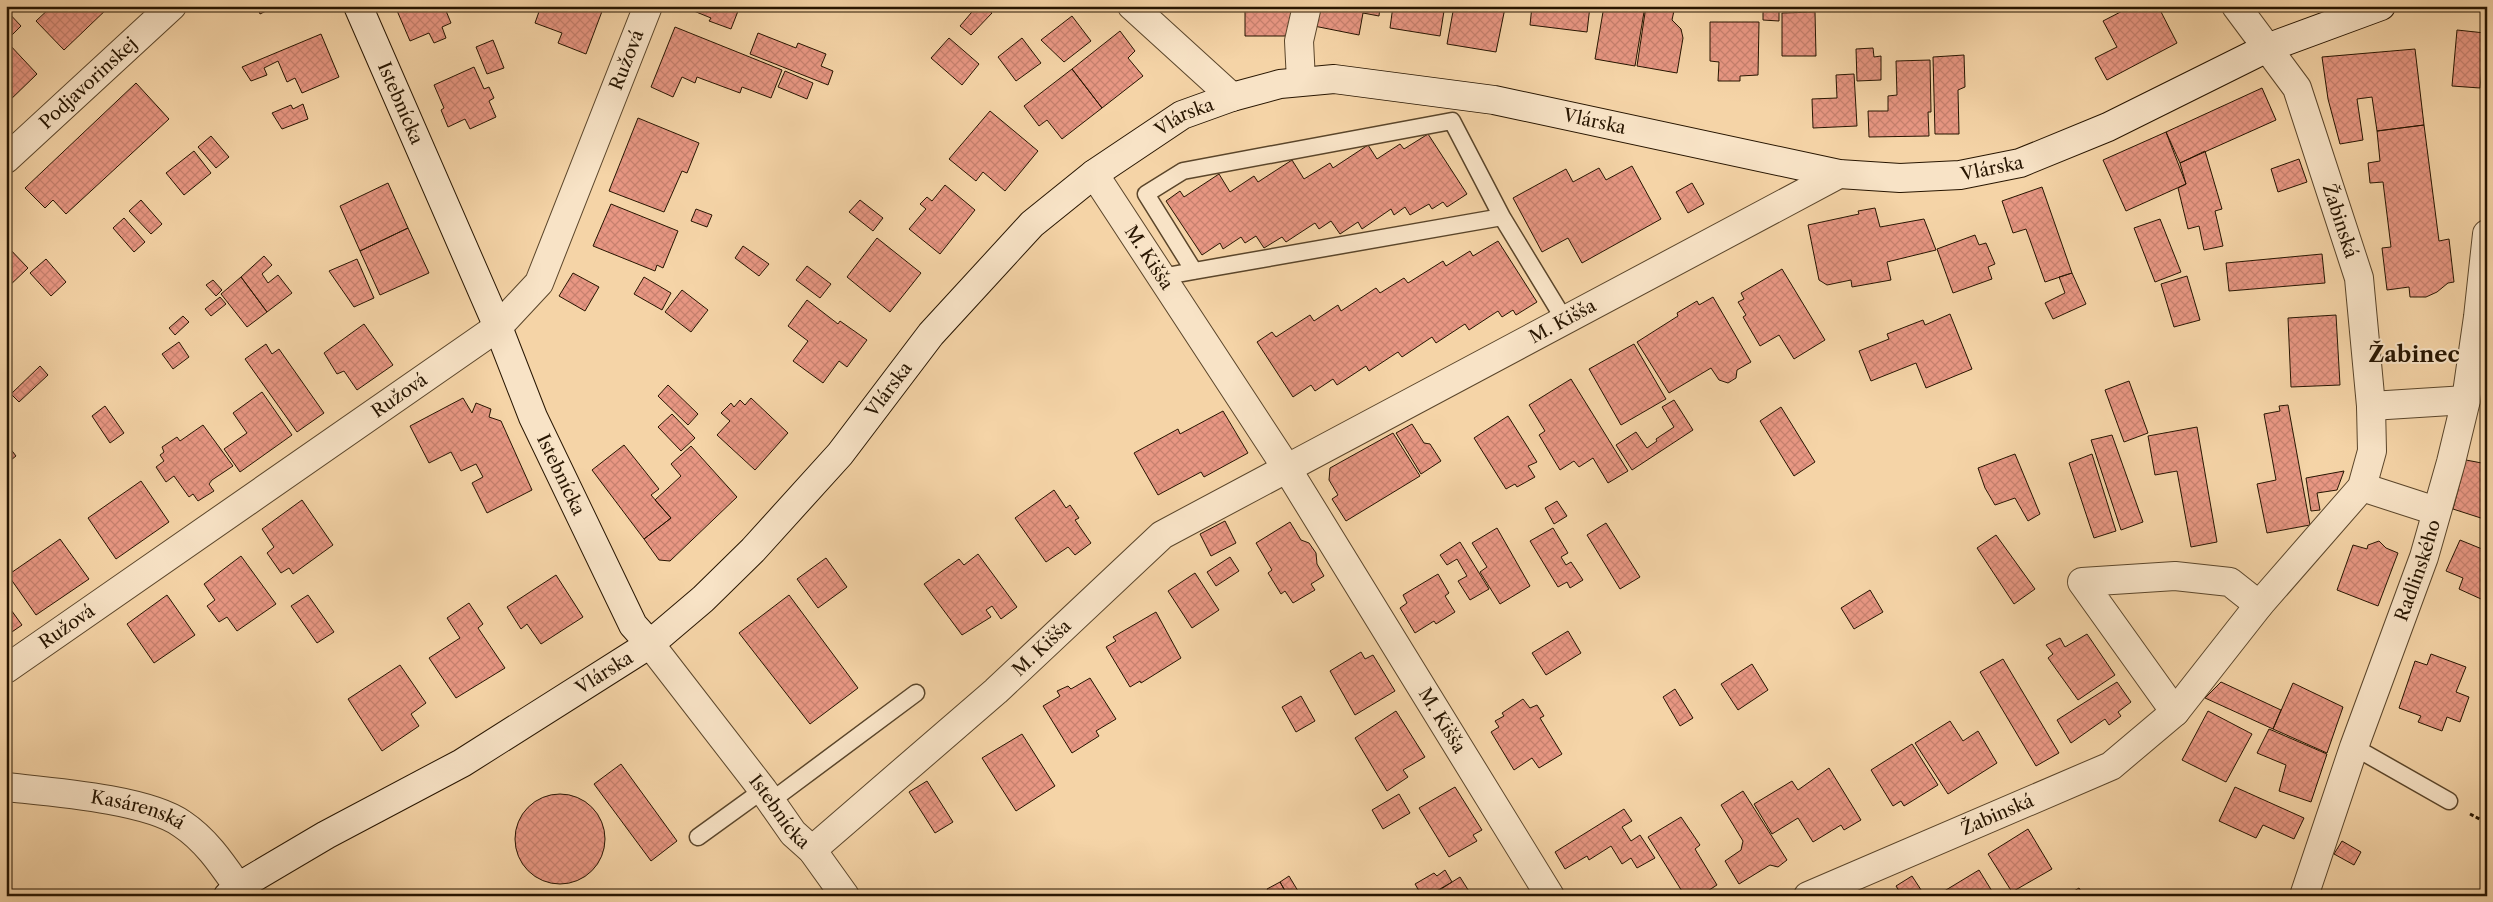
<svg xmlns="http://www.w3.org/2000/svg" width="2493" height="902" font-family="'Libre Caslon Text',serif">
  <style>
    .building { fill: url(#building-cross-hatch); stroke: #271501 }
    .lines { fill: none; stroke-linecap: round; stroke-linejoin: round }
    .lane-casing { stroke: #5a452a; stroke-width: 19 }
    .street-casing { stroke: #5a452a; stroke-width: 30 }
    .secondary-casing { stroke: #271501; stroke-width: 30 }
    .path { stroke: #271501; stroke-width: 3; stroke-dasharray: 4 2.5; stroke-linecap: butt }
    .lane { stroke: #f8e3c6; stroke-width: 16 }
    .street { stroke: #f8e3c6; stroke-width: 28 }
    .secondary { stroke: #f8e3c6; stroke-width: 28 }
    .labels { text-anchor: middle; stroke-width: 4; stroke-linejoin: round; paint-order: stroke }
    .street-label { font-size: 18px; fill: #271501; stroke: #f8e3c6 }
    .district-label { font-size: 22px; font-weight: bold; fill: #271501; stroke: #f8e3c6 }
  </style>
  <defs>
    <pattern id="building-cross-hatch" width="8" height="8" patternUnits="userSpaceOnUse" patternTransform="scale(1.25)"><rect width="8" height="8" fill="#e89783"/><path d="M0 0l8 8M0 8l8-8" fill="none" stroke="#c7816f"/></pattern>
  </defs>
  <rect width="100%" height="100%" fill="#f5d4a7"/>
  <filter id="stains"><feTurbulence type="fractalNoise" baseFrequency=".004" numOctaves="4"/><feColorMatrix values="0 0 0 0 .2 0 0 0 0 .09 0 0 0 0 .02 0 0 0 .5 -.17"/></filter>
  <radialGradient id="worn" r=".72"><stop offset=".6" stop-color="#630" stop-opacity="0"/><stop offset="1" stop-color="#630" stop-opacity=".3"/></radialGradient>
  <path class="building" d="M52,6H110L64,50L36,21Z
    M257,6H276L260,14Z
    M395,6H444L451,23L442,27L446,38L434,43L429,33L410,41Z
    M541,6H604L586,54L558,43L562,33L535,23Z
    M740,6L731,29L709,21L711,18L684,7Z
    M977,6H983L992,13L971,35L960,26Z
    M1245,6H1295L1288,36H1245Z
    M1318,6H1380L1379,16L1363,13L1359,35L1314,26Z
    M1393,6H1417L1444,11L1440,36L1390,28Z
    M1454,6L1505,8L1496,52L1447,44Z
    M1532,6H1590L1587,32L1530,25Z
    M1604,6H1645L1635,66L1595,59Z
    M1646,6H1675L1672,20L1681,29L1683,38L1677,73L1637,66Z
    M1763,6H1779V21L1763,20Z
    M2132,6H2158L2177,43L2107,80L2095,58L2117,47L2103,21Z
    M2172,6H2202V9Z
    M6,10L21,26L10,37L6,32Z
    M1815,12L1816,56H1782V13Z
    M1072,16L1091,41L1064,62L1041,40Z
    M1710,22H1759L1758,75L1740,76V81H1718L1719,62L1710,61Z
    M675,27L782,70L771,98L742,87L740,93L697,77L695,83L682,77L673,97L651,87Z
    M2457,30L2485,33L2480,88L2452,86Z
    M1120,31L1135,51L1128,58L1143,76L1102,108L1072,69Z
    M758,33L796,48L798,43L826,54L821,66L833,71L828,85L750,54Z
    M321,34L339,77L302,93L295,78L287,82L278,61L264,68L267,75L251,81L242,67Z
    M949,38L979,64L962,85L931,58Z
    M1022,38L1041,63L1016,81L998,57Z
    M493,40L504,68L487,74L476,47Z
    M8,43L37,74L6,104V45Z
    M1873,48L1874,57L1881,56V80L1857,81L1856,49Z
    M2415,49L2424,125L2377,131L2372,97L2357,99L2363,140L2340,144L2328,99L2322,57Z
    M1964,55L1965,87L1958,90L1959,134H1935L1933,57Z
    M1930,60L1931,112H1928L1929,136L1869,137L1868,111H1888V96L1897,95L1896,61Z
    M474,67L484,89L489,87L494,98L489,101L496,117L470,129L465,119L448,127L441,110L444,108L434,85Z
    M1072,69L1102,108L1062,139L1047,120L1039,126L1024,106Z
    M785,71L813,83L807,99L778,87Z
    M1854,74L1857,126L1813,128L1812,99L1837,98L1836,75Z
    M136,83L169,119L66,214L53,200L45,208L25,188Z
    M2262,88L2276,120L2180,163L2166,132Z
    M303,104L308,119L282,129L272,113L291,105L293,109Z
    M990,111L1038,151L1005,191L983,172L976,181L949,159Z
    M638,118L699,143L687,173L682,171L664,212L609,191Z
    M2424,125L2439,241L2449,239L2454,282L2448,283L2437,292L2426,297H2410L2409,287L2387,290L2382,248L2391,247L2383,182L2370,183L2368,163L2380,161L2377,131Z
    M2166,132L2186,184L2126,211L2103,160Z
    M1428,134L1467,194L1447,207L1443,202L1432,209L1429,204L1410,215L1405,207L1394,215L1391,209L1362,229L1358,222L1340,234L1331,221L1319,229L1315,223L1286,242L1282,237L1264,248L1256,236L1245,243L1241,237L1223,249L1220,243L1202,255L1166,201L1180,191L1184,197L1219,174L1230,192L1254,176L1258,182L1292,160L1304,179L1330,163L1333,168L1368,145L1377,159L1400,144L1404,149Z
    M211,136L229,157L216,168L198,147Z
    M194,151L211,173L184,195L166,173Z
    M2205,151L2222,209L2215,211L2223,246L2204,250L2199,226L2188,229L2178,188L2186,184L2180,163Z
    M2299,159L2307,182L2278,192L2271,169Z
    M1632,166L1661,219L1582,263L1568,238L1542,252L1513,198L1566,169L1573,182L1599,168L1606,180Z
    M388,183L408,228L360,251L340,206Z
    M1692,183L1704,204L1688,213L1676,192Z
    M945,185L975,210L940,254L909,229L926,209L920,204L927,197L932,201Z
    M2042,187L2072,273L2045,282L2026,229L2013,233L2002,201Z
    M141,200L162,224L151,234L129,211Z
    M860,200L883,218L873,231L849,212Z
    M611,204L678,231L663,268L657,265L655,271L593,246Z
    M1875,208L1880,227L1924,219L1936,250L1887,262L1891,280L1852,287L1851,280L1827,285L1819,280L1808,225L1859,214L1858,211Z
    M696,209L712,215L707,227L691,221Z
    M124,218L145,242L134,252L113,228Z
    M2160,219L2181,272L2155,282L2134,228Z
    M408,228L429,273L380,295L360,251Z
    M1975,235L1979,245L1986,243L1995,264L1988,267L1992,279L1953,293L1937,249Z
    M877,238L921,273L890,312L847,277Z
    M1498,241L1537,302L1516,315L1513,310L1502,317L1498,311L1469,330L1465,324L1436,343L1432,337L1402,357L1398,352L1369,371L1366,366L1337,385L1333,379L1315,391L1311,385L1293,397L1257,342L1272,332L1276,337L1310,315L1314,321L1338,305L1341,311L1376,288L1380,293L1404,278L1408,283L1443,261L1446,266L1470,251L1473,256Z
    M6,245L28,268L6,289Z
    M743,246L769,264L759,276L735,258Z
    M2322,254L2325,283L2229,291L2226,263Z
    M264,256L272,265L262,274L268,283L278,275L292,293L267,312L241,277Z
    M46,259L66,282L51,296L30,273Z
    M357,259L374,298L354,307L329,271Z
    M807,266L831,284L820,298L796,280Z
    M1782,269L1825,340L1794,359L1779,335L1760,346L1743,317L1746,315L1738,302L1744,299L1741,293Z
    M573,273L599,287L585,311L559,296Z
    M2072,273L2086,304L2053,319L2045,303L2065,293L2059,277Z
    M2187,276L2200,320L2174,327L2161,284Z
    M241,277L267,312L247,327L221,294Z
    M644,277L671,293L662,310L634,294Z
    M213,280L222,290L216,296L206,285Z
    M682,290L708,310L691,332L665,312Z
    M220,297L226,304L211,316L205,309Z
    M1713,297L1751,362L1737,370L1736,378L1728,383L1719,380L1711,368L1669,393L1637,342L1678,316L1677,313L1697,301L1699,305Z
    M807,300L838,324L840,321L867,340L847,367L839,361L823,383L793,361L808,341L788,326Z
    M1950,314L1972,369L1926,388L1916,363L1871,381L1859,351L1889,339L1887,334L1923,320L1925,325Z
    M2336,315L2340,385L2291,387L2288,318Z
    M183,316L189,322L175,335L169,328Z
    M364,324L393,365L357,390L344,371L337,374L324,353Z
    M179,342L189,357L173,369L162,354Z
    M266,344L272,354L279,349L324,413L297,432L245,359Z
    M1634,344L1666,399L1621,425L1589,369Z
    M40,366L48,375L19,402L11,394Z
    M1571,379L1628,471L1608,483L1593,458L1579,467L1574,461L1560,470L1539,435L1545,431L1529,405Z
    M2129,381L2148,433L2124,442L2105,390Z
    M668,385L698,414L688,425L658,396Z
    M262,392L292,435L240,472L224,449L247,433L233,413Z
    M463,398L472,413L476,403L491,409L489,417L501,421L532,490L487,513L472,483L483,477L476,464L461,471L451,452L429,463L410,426Z
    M751,398L788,433L755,470L717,435L730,421L721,413L731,403L734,407L740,400L745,405Z
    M1674,400L1693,430L1632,470L1616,445L1636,432L1647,448L1657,441L1656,439L1674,427L1662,407Z
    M2288,405L2310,525L2267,533L2257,484L2276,480L2264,414L2280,411L2279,406Z
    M105,406L124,433L110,443L92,416Z
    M1781,407L1815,462L1794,476L1760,421Z
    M1223,411L1248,453L1204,477L1201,472L1158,495L1134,453L1178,429L1180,434Z
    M672,414L695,438L681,451L658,427Z
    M1508,416L1537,462L1528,466L1535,477L1517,487L1515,484L1506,489L1474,438Z
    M1412,424L1424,443L1430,444L1441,461L1421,474L1396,433Z
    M203,425L233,466L212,480L209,484L214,491L198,501L193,494L189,497L174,476L166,482L156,467L164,461L160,455L164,452L162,447L177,437L180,441Z
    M2197,427L2217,542L2191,547L2177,471L2155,475L2148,436Z
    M1393,433L1420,476L1346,521L1332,499L1338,495L1329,480L1330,468Z
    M2112,435L2143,522L2121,530L2091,440Z
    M6,443L16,456L6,464Z
    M624,445L659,489L651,495L671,518L644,539L592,470Z
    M691,446L737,497L670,561L659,560L644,539L671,518L655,500L681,476L671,464Z
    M2015,454L2040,514L2028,521L2015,498L1995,505L1985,488L1978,468Z
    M2092,454L2116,531L2094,538L2069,463Z
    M2466,460L2487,464V520L2453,509Z
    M2344,471L2337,490L2317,493L2320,510L2311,511L2306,478Z
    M141,481L169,522L116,559L88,518Z
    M1054,490L1066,508L1070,505L1079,518L1075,520L1091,543L1075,555L1068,547L1046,562L1015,518Z
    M302,500L333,545L293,574L289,568L281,573L267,553L274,547L262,529Z
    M1557,501L1567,516L1554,524L1545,508Z
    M1225,521L1236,543L1211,556L1200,534Z
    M1290,522L1301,540L1309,543L1316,553L1317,564L1324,576L1311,584L1315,590L1293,603L1285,591L1281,594L1268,573L1272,570L1256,543Z
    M1606,523L1640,577L1620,589L1587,535Z
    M1497,528L1530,586L1500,604L1480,572L1487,567L1472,543Z
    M1553,528L1568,553L1561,557L1566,565L1571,562L1583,580L1570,588L1567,582L1558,587L1530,541Z
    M1996,535L2035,589L2014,604L1977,548Z
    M60,539L89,579L36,615L8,575Z
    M2460,540L2487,551V586L2481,599L2459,589L2463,578L2446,571Z
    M2379,541L2386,548L2398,553L2378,606L2337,590L2353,545L2367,549L2368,545Z
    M1460,542L1489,589L1470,600L1458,581L1467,576L1457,559L1447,565L1440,555Z
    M978,554L1017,607L1001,619L992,606L986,610L991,617L962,635L924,584L959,559L964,565Z
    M241,556L276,604L237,631L227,617L219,622L207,606L215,600L204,584Z
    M1230,557L1239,571L1216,586L1207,572Z
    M826,558L847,587L818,608L797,579Z
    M1195,573L1219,610L1192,628L1168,591Z
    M1438,574L1449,593L1445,596L1455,612L1436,624L1434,621L1415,633L1400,608L1407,603L1403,595Z
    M556,575L583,617L541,644L527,624L521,629L507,607Z
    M1870,590L1883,612L1854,629L1841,608Z
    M167,595L195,635L154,663L127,624Z
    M308,595L334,632L317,643L291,606Z
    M789,595L858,688L810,724L739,633Z
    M6,603L22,625L6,636Z
    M469,603L483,624L478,628L505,668L456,698L429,658L460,638L447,618Z
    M1156,612L1181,658L1141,683L1140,681L1130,687L1106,647L1116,641L1113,637Z
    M1568,631L1581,653L1546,675L1532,653Z
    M2087,634L2115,675L2078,700L2048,658L2053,654L2046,645L2060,638L2065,647Z
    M1361,652L1365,659L1373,655L1395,691L1355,715L1330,671Z
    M2431,654L2466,667L2456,692L2469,697L2460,722L2447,717L2442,731L2418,722L2421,716L2399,708L2415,661L2427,665Z
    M2003,659L2059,753L2036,766L1980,672Z
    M1752,664L1768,690L1738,710L1721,684Z
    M400,665L426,703L411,714L419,726L382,751L348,699Z
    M1090,678L1116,719L1096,731L1099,736L1072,753L1043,706L1060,696L1057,691L1068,686L1071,689Z
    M2117,682L2131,702L2118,712L2121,716L2109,725L2105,719L2071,743L2057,720Z
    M2221,682L2281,710L2273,729L2205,698Z
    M2293,683L2343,707L2327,753L2273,729Z
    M1675,689L1693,718L1680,726L1663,697Z
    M1301,696L1315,721L1296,732L1282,707Z
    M1523,699L1530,708L1537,705L1544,716L1540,718L1562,754L1539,768L1532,758L1514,770L1491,732L1499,727L1495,721L1504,716L1502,713Z
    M1396,711L1425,757L1403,770L1408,777L1387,791L1355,738Z
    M2208,711L2252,734L2226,782L2182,760Z
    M1950,721L1963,741L1978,731L1997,763L1948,794L1915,743Z
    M2269,729L2327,754L2311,802L2279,791L2286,765L2257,753Z
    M1022,734L1055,786L1016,811L982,758Z
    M1912,744L1938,785L1904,806L1901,801L1893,806L1871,770Z
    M621,764L677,841L651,861L594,784Z
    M1829,768L1861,820L1844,830L1841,825L1813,842L1798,818L1772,834L1754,804L1792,781L1798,790Z
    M927,781L953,822L935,833L909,792Z
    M1455,787L1482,830L1473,835L1477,841L1449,857L1419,808Z
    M2235,787L2304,818L2294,839L2263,825L2256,838L2219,821Z
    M1743,791L1787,860L1778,867L1770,865L1739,884L1725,861L1741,850L1743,841L1721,805Z
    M1399,794L1410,813L1383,829L1372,810Z
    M515 839a45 45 0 1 1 90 0a45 45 0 1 1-90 0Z
    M1624,809L1632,821L1622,827L1631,841L1640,835L1655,858L1637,868L1631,858L1622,864L1611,846L1589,860L1587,856L1565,869L1555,852Z
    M1681,817L1700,845L1695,849L1717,885L1700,896H1685L1648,837Z
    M2028,829L2052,869L2012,892L1988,854Z
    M2342,841L2361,852L2354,865L2334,854Z
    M1445,870L1452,882L1428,896H1422L1415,884L1434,873L1437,876Z
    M1979,870L1995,896H1943L1941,893Z
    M1289,876L1301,896H1288L1280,882Z
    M1912,876L1925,896H1902L1896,886Z
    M1460,877L1472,896H1430Z
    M1280,882L1288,896H1271L1267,889Z
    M2079,888L2084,896H2070L2069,894Z"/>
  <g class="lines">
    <defs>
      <path id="lane" d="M1502,217L1564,319
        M1161,277L1194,271L1502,217L1452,121L1183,171L1146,194L1194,271
        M2354,747L2449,801
        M771,801L916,693
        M698,837L763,790"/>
      <g id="street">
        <path d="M1132,6L1232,97"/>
        <path d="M1301,81L1299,41L1307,6"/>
        <path id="s1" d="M6,159L172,6"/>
        <path id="s2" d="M1094,174L1286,467L1550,896"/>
        <path d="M2371,406L2466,400"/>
        <path d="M2362,487L2436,511"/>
        <path id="s3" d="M650,644L763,790L793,833L812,850L845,896"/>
        <path id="s4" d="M6,669L498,327L539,283L648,6"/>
        <path d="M2175,712L2082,582L2175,576L2230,582L2259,605"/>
        <path id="s5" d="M6,787C51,792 147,799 182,824C206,840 222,864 238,887"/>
        <path id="s6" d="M812,850L996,691L1162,535L1839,174"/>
        <path id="s7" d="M1808,896L2111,766L2175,712L2259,605L2362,487L2372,451L2371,406L2359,278L2297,88L2236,6"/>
        <path id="s8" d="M2304,896L2354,747L2424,557L2451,462L2466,400L2478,317L2487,234"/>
      </g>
      <g id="secondary">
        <path id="s9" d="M358,6L498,327L533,417L633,625L650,644"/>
        <path id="s10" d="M228,896L238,887L326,835L462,763L650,644L703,599L753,550L840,454L931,334L1032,224L1094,174L1182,115L1232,97L1280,84L1334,79L1494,100L1839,174L1900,178L1960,175L2020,163L2108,127L2267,48L2381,6"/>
      </g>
    </defs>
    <use href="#lane" class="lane-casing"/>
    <use href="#street" class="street-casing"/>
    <use href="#secondary" class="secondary-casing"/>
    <path class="path" d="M2470,814L2487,823"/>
    <use href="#lane" class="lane"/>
    <use href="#street" class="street"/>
    <use href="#secondary" class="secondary"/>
  </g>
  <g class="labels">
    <g class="street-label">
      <text dy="6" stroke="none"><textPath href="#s4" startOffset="899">Ružová</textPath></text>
      <text dy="6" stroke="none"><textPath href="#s1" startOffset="112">Podjavorinskej</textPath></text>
      <text dy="6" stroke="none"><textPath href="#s9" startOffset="106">Istebnícka</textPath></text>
      <text dy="6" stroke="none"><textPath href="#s10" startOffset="1248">Vlárska</textPath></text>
      <text dy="6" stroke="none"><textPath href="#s10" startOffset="1668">Vlárska</textPath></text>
      <text dy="6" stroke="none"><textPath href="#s10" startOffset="2072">Vlárska</textPath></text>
      <text transform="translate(2340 221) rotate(72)" y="6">Žabinská</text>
      <text dy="6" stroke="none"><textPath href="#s2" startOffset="100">M. Kišša</textPath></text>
      <text dy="6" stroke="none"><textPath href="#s6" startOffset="925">M. Kišša</textPath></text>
      <text dy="6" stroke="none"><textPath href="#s10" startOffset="842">Vlárska</textPath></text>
      <text dy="6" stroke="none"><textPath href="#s4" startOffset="479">Ružová</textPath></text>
      <text dy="6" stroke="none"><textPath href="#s9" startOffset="511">Istebnícka</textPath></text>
      <text dy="6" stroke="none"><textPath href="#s8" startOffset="345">Radlinského</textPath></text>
      <text dy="6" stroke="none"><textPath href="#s4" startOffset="74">Ružová</textPath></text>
      <text dy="6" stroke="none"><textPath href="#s6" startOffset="306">M. Kišša</textPath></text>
      <text dy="6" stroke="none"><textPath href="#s10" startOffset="438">Vlárska</textPath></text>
      <text dy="6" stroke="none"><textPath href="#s2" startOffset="648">M. Kišša</textPath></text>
      <text dy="6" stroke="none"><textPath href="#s3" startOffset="212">Istebnícka</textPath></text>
      <text dy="6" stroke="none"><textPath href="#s5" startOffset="134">Kasárenská</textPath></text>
      <text dy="6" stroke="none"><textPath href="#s7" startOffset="206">Žabinská</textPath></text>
    </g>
    <g class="district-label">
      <text x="2414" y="362">Žabinec</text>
    </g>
  </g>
  <rect width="2493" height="902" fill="none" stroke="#f5d4a7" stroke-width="25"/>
  <rect x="8" y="8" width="2478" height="887" fill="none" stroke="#271501" stroke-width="2.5"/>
  <rect x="12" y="12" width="2468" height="877" fill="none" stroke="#271501"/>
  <rect width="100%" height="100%" filter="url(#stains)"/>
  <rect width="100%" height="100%" fill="url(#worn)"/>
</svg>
